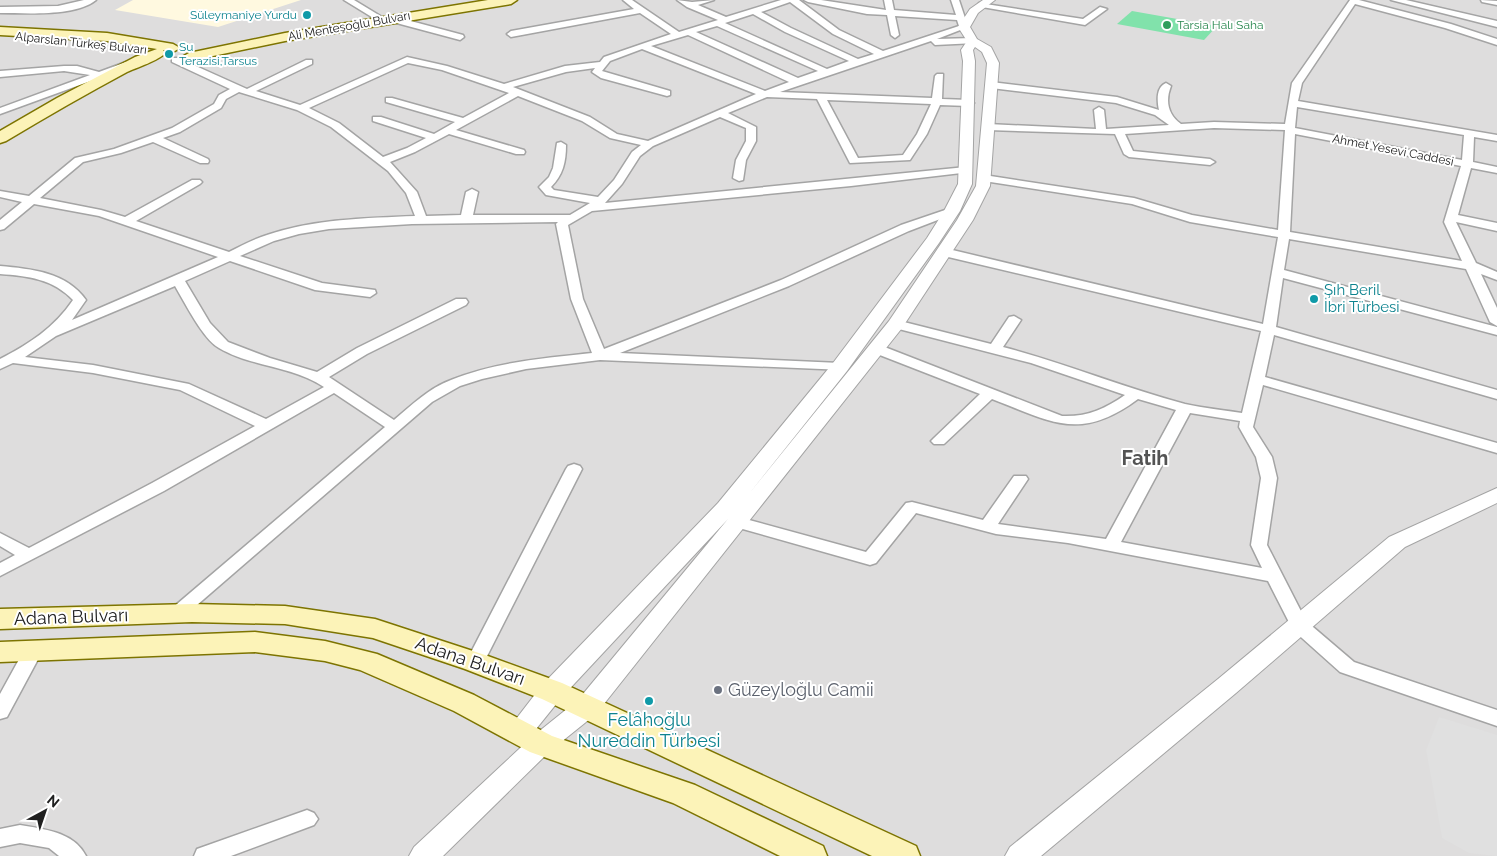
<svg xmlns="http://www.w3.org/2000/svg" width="1497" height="856" font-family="Raleway,sans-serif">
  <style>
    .residential { fill: #dedddd }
    .education { fill: #fff9e0 }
    .pitch { fill: #81e2ab }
    .parking { fill: #e0e0e0 }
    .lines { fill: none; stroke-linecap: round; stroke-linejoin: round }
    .minor-casing { stroke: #a4a4a4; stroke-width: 3 }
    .tertiary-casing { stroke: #a4a4a4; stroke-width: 2 }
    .secondary-casing { stroke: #7d7401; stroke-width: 3 }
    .minor { fill: #fff; fill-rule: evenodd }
    .tertiary { fill: #fff; fill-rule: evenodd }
    .secondary { fill: #fcf3b8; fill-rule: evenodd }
    .culture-dot { fill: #0f9aa8; stroke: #fff; stroke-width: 2 }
    .leisure-dot { fill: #2e9e5b; stroke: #fff; stroke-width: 2 }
    .worship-dot { fill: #6b7280; stroke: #fff; stroke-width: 2 }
    .labels { text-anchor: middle; stroke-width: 4; stroke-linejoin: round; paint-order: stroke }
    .far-culture-label { font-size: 12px; fill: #0d838f; stroke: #fff; text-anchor: end }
    .far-leisure-label { font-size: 12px; fill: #27864d; stroke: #fff; text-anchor: start }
    .far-street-label { font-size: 12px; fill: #202020; stroke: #fff }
    .culture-label { font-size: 15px; fill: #0d838f; stroke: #fff; text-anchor: start }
    .near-street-label { font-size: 18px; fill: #202020; stroke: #fff }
    .near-worship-label { font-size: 18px; fill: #5b616d; stroke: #fff; text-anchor: start }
    .near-culture-label { font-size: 18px; fill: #0d838f; stroke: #fff }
    .district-label { font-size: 20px; font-weight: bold; fill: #535353; stroke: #fff }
  </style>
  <rect width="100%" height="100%" fill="#f1ebe6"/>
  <path class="residential" d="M0,0H1497V856H0Z"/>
  <path class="education" d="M133,0H301L218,27L115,10Z"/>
  <path class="pitch" d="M1132,11L1217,26L1204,40L1117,24Z"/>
  <path class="parking" d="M1439,717L1497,735V856L1469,853L1442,838L1426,750Z"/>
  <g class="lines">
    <defs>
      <path id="minor" d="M84,0H96C75,17 26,13 0,13V7L58,6Z
        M344,0H354L382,17L375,19Z
        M623,0H632L679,32L718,20L687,7L677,0L692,2L714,0L698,5L726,17L781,0H799L839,30L883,51L959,26L957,20L895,16L899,35L895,38L891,35L887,15L867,14L808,2L804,0H821L886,10L884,0H892L894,10L956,15L951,0H959L968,27L937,39L973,38L976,39V43L935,45L931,41L780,92L932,98L935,76L937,74H943L942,99L969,100L974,103L969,106L940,105L927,134L910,160L850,163L817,99L767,97L728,113L756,127V141L746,160L743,180L739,181L733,178L736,160L746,141V128L720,117L653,146L640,156L622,184L605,203L966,167L971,170L970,172L851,186L592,211L568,225L583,299L604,349L781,280L901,225L948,209H956L958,211L956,213L909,231L789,286L620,353L840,363L847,367L845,370L600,360L526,369L482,379L460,386L432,402L182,618L176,620L170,618L167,614L170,610L385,427L334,393L164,491L0,576V563L15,555L0,546V533L29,548L152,483L255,426L180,390L93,373L13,363L0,369V359C29,344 54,328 73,300C53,279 28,276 0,274V266C32,269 66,272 86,300L72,320L218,257L99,216L34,204L4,229L0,230V220L22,202L0,197V191L29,196L75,158L114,149L172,128L214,104L219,95L230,89L172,62V58H178L247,89L306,60H312V64L256,91L300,105L407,57L447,66L504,84L565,66L600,62L604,57L671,34L640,13L511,37L507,34L511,31L634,9ZM790,2L833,34L874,54L858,59L791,28L761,12ZM753,14L785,32L849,61L827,69L725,23ZM717,26L818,71L798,78L696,32ZM688,35L789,82L765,91L651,46ZM642,49L756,94L648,141L617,134L590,117L513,87L566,72L595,68L592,72L601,78L667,96L670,95V91L602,71L610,61ZM408,63L442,70L509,93L463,118L392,98H386V102L455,122L434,134L381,117H373V121L426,138L407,148L383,157L339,123L309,108ZM239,92L297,110L331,127L388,171L406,193L415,216C366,218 314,219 267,235C254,239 241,246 229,252L136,221L200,184L202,182L200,180H192L125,217L101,210L40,198L83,162L121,153L153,142L200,163H208L209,161L208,159L163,138L180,132L221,108L226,99ZM518,96L582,121L610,138L641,145L632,152L614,180L598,197L554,190L551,187C563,175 566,162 566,145L561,142L557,143L553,168L549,177L539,187L546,195L590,203L570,215H473L478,192L472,189L466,192L461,215L426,216L417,192L390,162L415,152L449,134L516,154H524L525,152L524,150L456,130ZM827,100L931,104L917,134L903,155L858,158ZM558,222L556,224L571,299L592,353C545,358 495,362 451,380C429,388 412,405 394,420L329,377L367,354L466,305L468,302L466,299H456L357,348L317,372L270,358L228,342L210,323L185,281L230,261L315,290L370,297L376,293L375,290L322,283L240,256L274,241L299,234L329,229L412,224ZM175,286C185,303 203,339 219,348C251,367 293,366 324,387L266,419L189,384L93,365L25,357L56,336Z
        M1350,0H1359L1451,24L1497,39V45L1445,28L1355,4L1302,83L1298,101L1497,135V141L1474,137L1473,162L1497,167V173L1471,168L1458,215L1497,223V231L1456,222L1476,263L1497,272V280L1481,274L1497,308V326L1490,322L1466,269L1289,239L1284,270L1497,327V335L1283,278L1276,327L1497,390V399L1274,335L1265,377L1497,443V453L1263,385L1253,427L1272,457L1277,478L1267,545L1306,621L1354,662L1497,710V726L1340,672L1293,630L1268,581L1068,543L996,534L916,513L876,563L870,565L732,526L730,522L732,518L738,517L866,552L906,503L912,502L983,520L1014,476H1026L1028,479L998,524L1106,539L1176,410L1138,399C1080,442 1052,422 992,399L944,444H934L931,441L934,438L980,394L872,352L870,349L877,345L882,346L1062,416C1087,417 1105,409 1125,395L1031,363L891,327L889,324L896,320L991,344L1009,317L1014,316L1021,320L1003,347C1065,363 1124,388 1185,404C1204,408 1223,410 1242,413L1261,331L944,256L938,252L944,248L1263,324L1278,237L1190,222L1132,204L984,181L978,178L984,175L1134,198L1192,215L1278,230L1285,130L1214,128L1125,134L1133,151L1210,159L1215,162L1210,165L1129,157L1124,154L1115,134L988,130L983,127L988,124L1096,129L1094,110L1099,107L1104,110L1106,129L1169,125L1155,115L1116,103L991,88L986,85L991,82L1117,97L1159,110C1157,101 1156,87 1166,83L1171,86C1165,101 1168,115 1181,124L1214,122L1285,124L1292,83ZM1297,107L1464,135L1462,160L1295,128ZM1295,134L1461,166L1444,222L1462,261L1290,232ZM1190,413L1240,421L1239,427L1256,457L1261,478L1251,545L1262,568L1121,542Z
        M1391,0H1406L1497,21V27Z
        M1481,0L1497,1V5L1482,2Z
        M979,3L1083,19L1100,7L1107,9L1085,25L982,7H979Z
        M392,16L463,35L464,37L460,40L389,21L388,19Z
        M126,62L129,63V67L0,114V108L90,75L64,71L0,77V71L64,66H77L99,72Z
        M574,464L580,466L582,469L484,662L482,667L475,669L468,667L466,662L566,469L568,466Z
        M34,643L41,645L43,650L7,717L0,719V694L27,645Z
        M307,810L314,813L318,819L314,825L231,856H194L197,849Z
        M20,825C44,829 74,832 86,856H59L49,848L20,843L0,847V829Z"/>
      <path id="tertiary" d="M983,0H995L978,13L970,27L977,39L991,47L999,63L990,186L973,220L902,328L596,714L550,751L443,856H409L414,847L532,737L578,700L728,519L561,698L528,739L519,742L510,739L506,732L543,684L718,503L833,363L927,238L944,211L958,184L963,61L961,50L967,41L958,27L970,9ZM975,47L982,52L987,63L976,186L957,220L889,321L748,495L847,371L939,243L960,211L972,184L975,61L973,50Z
        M1497,488V503L1405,547L1236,693L1041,856H1005L1010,847L1218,679L1389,537Z"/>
      <path id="secondary" d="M488,0H517L511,4L285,41L189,61L182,57L189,53L285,33Z
        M0,27L107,33L173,44L180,48L173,52L163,50L165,53C160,60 136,68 127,72C86,94 46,117 6,141L0,143V131L57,98L135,57L157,49L107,41L0,35Z
        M192,604L285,606L375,619L485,655L562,683L916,846L920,856H872L542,699L465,669L373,638L285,624L192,622L0,629V609Z
        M255,632L325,641L377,654L474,695L552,736L695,785L823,846L827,856H780L673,803L530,752L454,711L360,670L325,661L255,652L0,662V642Z"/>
    </defs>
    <use href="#minor" class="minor-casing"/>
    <use href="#tertiary" class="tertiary-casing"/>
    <use href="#secondary" class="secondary-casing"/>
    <use href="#minor" class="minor"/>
    <use href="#tertiary" class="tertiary"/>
    <use href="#secondary" class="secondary"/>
  </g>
  <g class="culture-dot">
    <circle cx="307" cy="15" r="5"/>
    <circle cx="169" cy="54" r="5"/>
    <circle cx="1314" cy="299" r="5"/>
    <circle cx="649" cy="701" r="5"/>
  </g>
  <circle class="leisure-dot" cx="1167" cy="25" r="5"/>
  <circle class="worship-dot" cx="718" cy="690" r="5"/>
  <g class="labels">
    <g class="far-culture-label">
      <text x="297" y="19">Süleymaniye Yurdu</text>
      <text x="179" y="51" text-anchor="start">Su<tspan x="179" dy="14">Terazisi,Tarsus</tspan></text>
    </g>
    <g class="far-leisure-label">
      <text x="1177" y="29">Tarsia Halı Saha</text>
    </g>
    <g class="far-street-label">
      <text transform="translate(349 26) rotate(-10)" y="4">Ali Menteşoğlu Bulvarı</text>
      <text transform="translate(81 43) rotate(6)" y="4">Alparslan Türkeş Bulvarı</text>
      <text transform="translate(1393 150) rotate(11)" y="4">Ahmet Yesevi Caddesi</text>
    </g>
    <g class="culture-label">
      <text x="1324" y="295">Şıh Beril<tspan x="1324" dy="17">İbri Türbesi</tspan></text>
    </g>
    <g class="near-street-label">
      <text transform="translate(71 617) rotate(-2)" y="6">Adana Bulvarı</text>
      <text transform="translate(470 661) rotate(19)" y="6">Adana Bulvarı</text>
    </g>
    <g class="near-worship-label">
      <text x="728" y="696">Güzeyloğlu Camii</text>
    </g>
    <g class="near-culture-label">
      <text x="649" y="726">Felâhoğlu<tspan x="649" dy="21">Nureddin Türbesi</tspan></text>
    </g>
    <g class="district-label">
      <text x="1145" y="465">Fatih</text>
    </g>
  </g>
  <g transform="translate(45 811) rotate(40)" stroke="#ffffff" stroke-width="4" paint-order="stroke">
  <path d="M0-4L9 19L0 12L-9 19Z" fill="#202020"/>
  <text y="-8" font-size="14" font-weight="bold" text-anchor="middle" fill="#202020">N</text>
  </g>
</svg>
